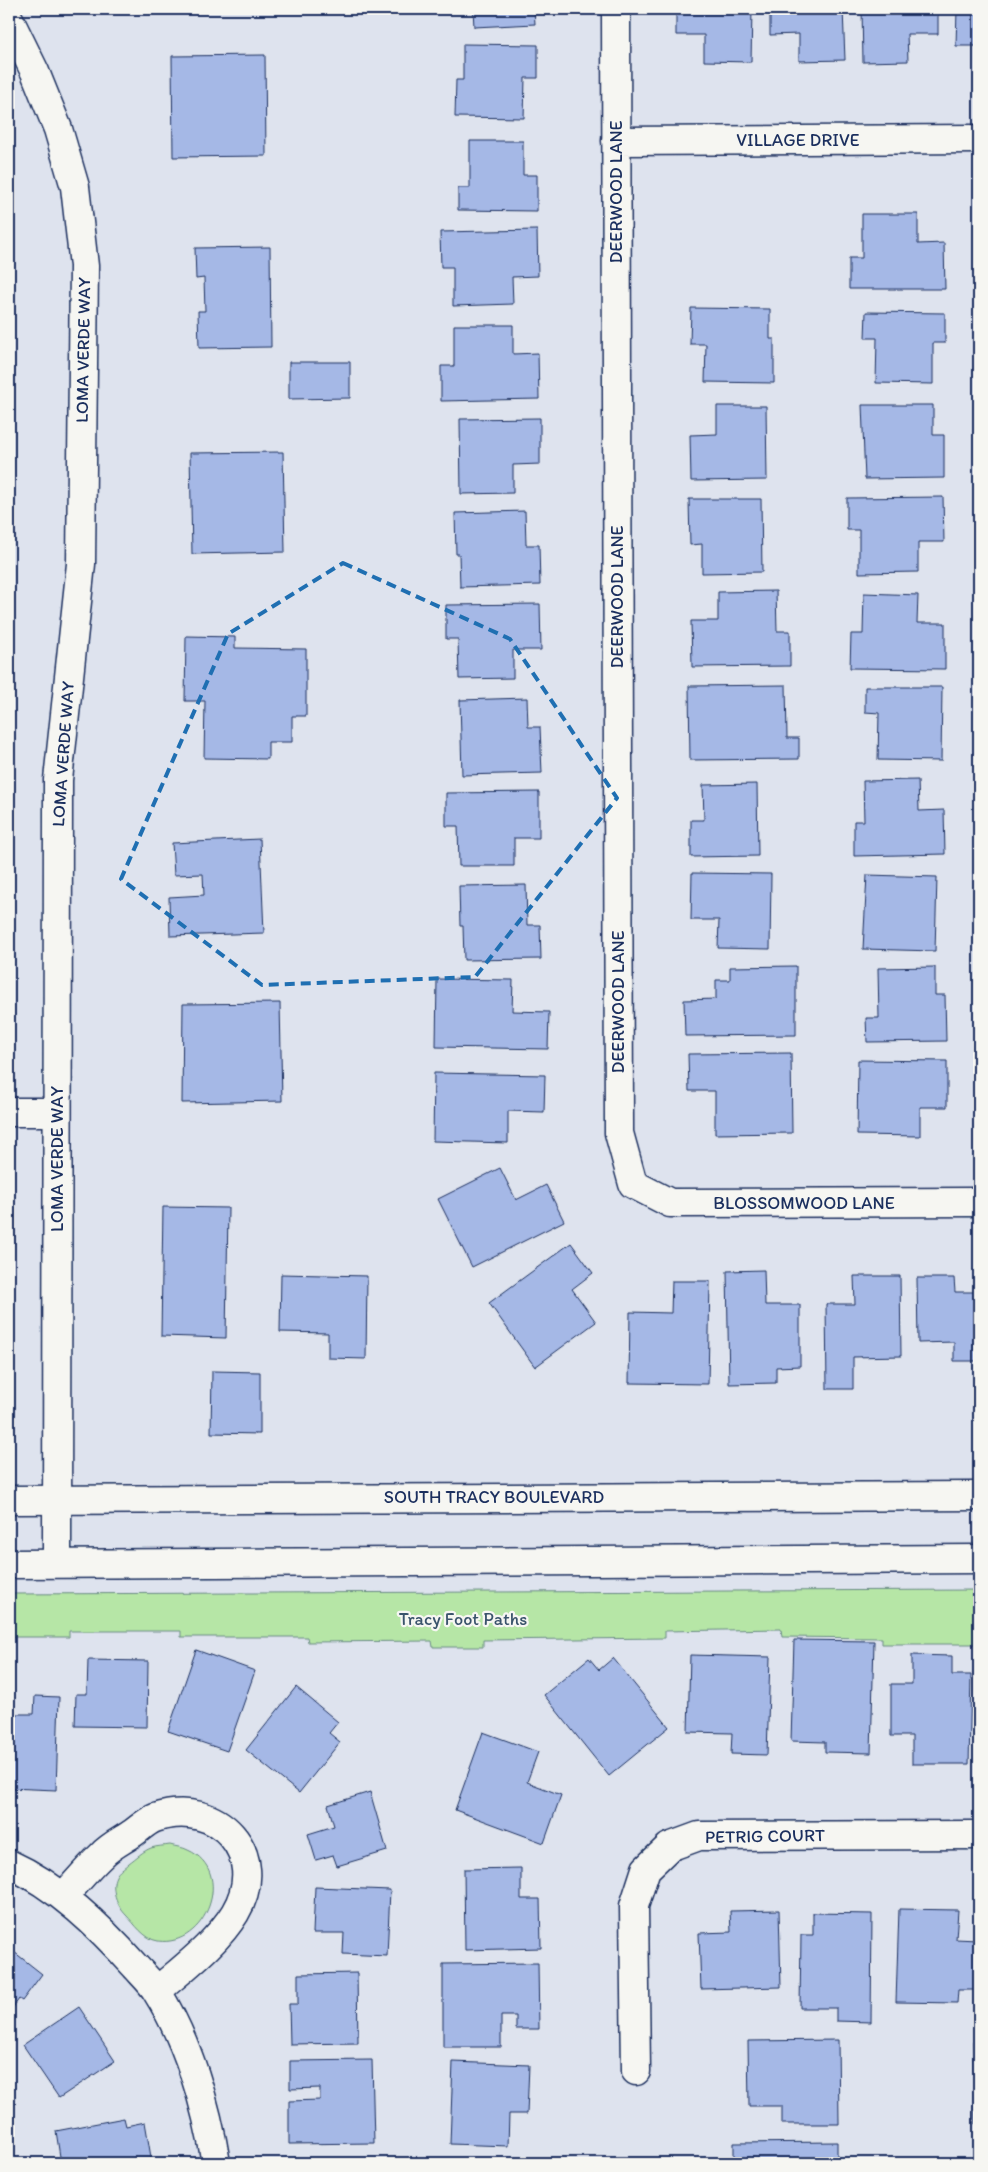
<svg xmlns="http://www.w3.org/2000/svg" width="988" height="2172" font-family="Itim,sans-serif">
  <style>
    .green { fill: #b6e6a6; stroke: #688a82 }
    .building { fill: #a5b8e6; stroke: #1b2f5e }
    .lines { fill: none; stroke-linecap: round; stroke-linejoin: round }
    .street-casing { stroke: #1b2f5e; stroke-width: 31 }
    .primary-casing { stroke: #1b2f5e; stroke-width: 31 }
    .street { stroke: #f6f6f2; stroke-width: 28 }
    .primary { stroke: #f6f6f2; stroke-width: 28 }
    .marked { fill: none; stroke: #1f6fb2; stroke-width: 4; stroke-dasharray: 10 6; stroke-linejoin: round }
    .labels { text-anchor: middle; stroke-width: 4.5; stroke-linejoin: round; paint-order: stroke }
    .street-label { font-size: 18px; fill: #1b2f5e; stroke: #f6f6f2 }
    .park-label { font-size: 18px; fill: #3a546c; stroke: #f6f6f2 }
  </style>
  <rect width="100%" height="100%" fill="#dee3ee"/>
  <filter id="ink" filterUnits="userSpaceOnUse"><feTurbulence type="fractalNoise" baseFrequency=".02" numOctaves="2"/><feDisplacementMap in="SourceGraphic" scale="10" xChannelSelector="R" yChannelSelector="G"/><feConvolveMatrix kernelMatrix="1 2 1 2 8 2 1 2 1" color-interpolation-filters="sRGB"/></filter>
  <g filter="url(#ink)">
    <path class="green" d="M979,1590V1644H882V1638L782,1637L781,1629L665,1631V1638L483,1640V1647H433L432,1641L308,1642L307,1637H181V1631H69V1637H9V1594Z
      M170,1845C176,1847 183,1847 188,1850C236,1871 206,1948 158,1941C144,1939 135,1924 126,1915C117,1906 110,1888 116,1876C118,1871 125,1867 129,1863C136,1858 143,1851 151,1848C157,1846 164,1846 170,1845Z"/>
    <path class="building" d="M473,9H534L535,24L474,27Z
      M676,9H752L751,62L704,61V35H676Z
      M770,9H843L845,60L799,61V34L770,35Z
      M862,9H938V34H907L908,61L863,62Z
      M957,9H979V46H956Z
      M463,44L538,45V78H525L524,118L455,117L456,80H463Z
      M265,55L266,156L173,157L172,56Z
      M470,141H523V175H537V211L458,210V188H470Z
      M862,214H918V244L944,243L945,289H849V258H862Z
      M537,230L538,276L512,277L513,304L453,306V267H441L440,232Z
      M270,247L271,347L199,348L198,311H205L204,278L196,279L195,248Z
      M691,308L770,309V339H774V383L705,382L706,344H690Z
      M866,312L945,313V343H933V384L876,383L877,338H865Z
      M454,325H513V354L538,353L539,399L441,401V366H454Z
      M289,362H350V398L289,399Z
      M862,405H933V435H944V478L865,479Z
      M717,406H766L767,480L691,481L690,435L717,434Z
      M540,418V464L513,465V493L461,494L460,419Z
      M283,452L285,552L192,554L190,453Z
      M943,497L944,542H918V572L859,573V530H847V498Z
      M689,499H761L762,572L702,573V544L690,545Z
      M525,511L526,545H539L540,585L460,587L459,554H456L455,513Z
      M776,591L777,631H790V666L692,667L691,621H718V592Z
      M864,593L918,595L917,623H945V669L850,668L851,634H863Z
      M540,604L541,650H513V678L459,679L458,639H446V605Z
      M186,636L235,637V648L306,649V716H292V742H268V759L204,758L205,701H185Z
      M786,685L787,738H799V759L690,760L689,686Z
      M865,687H942L941,761L878,760L879,713L865,712Z
      M527,698L528,727H540L542,773L462,775L460,700Z
      M918,780L919,811L944,810L945,854L854,856V821H864L863,781Z
      M757,784L758,856L691,857V820H704L703,785Z
      M539,792V838H514V866H459L458,826H446V793Z
      M260,839L264,933L170,936L169,897L204,895L203,874L174,875L172,843Z
      M692,873L771,874L770,949L718,948L719,920H691Z
      M867,875L937,877L935,951L863,949Z
      M526,885L527,925H540L541,959L464,960L463,926H460L459,886Z
      M796,966V1035L685,1036L684,1000L716,999V980H730V967Z
      M935,967V995H945L946,1041L867,1042L866,1018H879L878,968Z
      M437,979L513,980L512,1011L549,1012L548,1049L436,1047Z
      M280,1003L282,1101L182,1103L183,1004Z
      M791,1053L792,1133L715,1134V1091H689L688,1054Z
      M858,1060L947,1061V1107H920V1136L857,1135Z
      M434,1073L545,1075L544,1112L508,1111V1143L433,1141Z
      M500,1168L516,1200L546,1185L564,1221L472,1267L438,1199Z
      M163,1207L228,1208L226,1338L161,1336Z
      M571,1243L593,1273L572,1289L596,1322L535,1367L489,1303Z
      M764,1270L765,1305H800V1366L776,1367V1383L729,1384L727,1271Z
      M281,1274L367,1276L366,1359L328,1358V1333L280,1332Z
      M854,1276H900L901,1356L853,1357V1389H827L826,1304H855Z
      M917,1278H954L955,1292H979V1361H954V1342L918,1343Z
      M672,1281H710L708,1384L629,1383L630,1312L671,1313Z
      M212,1371L260,1372V1434L211,1433Z
      M794,1640L874,1641L871,1753L825,1752V1742L791,1741Z
      M196,1650L255,1671L227,1751L168,1731Z
      M690,1655L770,1657L767,1755L731,1754L732,1733L688,1732Z
      M912,1655L952,1656V1675H971L969,1764H912V1736H891V1684H912Z
      M589,1658L599,1670L613,1658L669,1727L609,1776L544,1695Z
      M88,1660L148,1661L147,1727L75,1726L76,1694H87Z
      M296,1687L338,1722L329,1733L340,1742L299,1793L246,1750Z
      M35,1696L59,1697L56,1790L9,1788V1714H34Z
      M483,1732L538,1752L527,1782L561,1795L544,1843L455,1810Z
      M370,1792L387,1851L337,1866L333,1855L316,1860L308,1834L334,1826L328,1805Z
      M521,1868V1899H540L541,1948L465,1950L464,1869Z
      M315,1887L390,1890L387,1956L343,1954L344,1933H313Z
      M899,1909L958,1910L956,1939L977,1940L976,1990H958L957,2003L896,2002Z
      M779,1910L781,1987L701,1989L699,1933L731,1932L730,1911Z
      M813,1913L872,1914L871,2022L836,2021V2008H800L801,1935H813Z
      M9,1948L42,1974L22,2001L19,1999L9,2013Z
      M538,1963L539,2029H516V2016H501V2047H443V1964Z
      M357,1973L358,2043L290,2044L289,2004H298V1974Z
      M79,2007L115,2061L59,2098L23,2045Z
      M838,2040L839,2124H782V2106H749L748,2041Z
      M973,2041H979V2124H975Z
      M372,2060L374,2143L289,2144V2101L320,2100V2088L290,2089V2061Z
      M453,2062L529,2065L527,2114H509L508,2146L450,2144Z
      M124,2118L126,2126L145,2122L152,2163H61L56,2131Z
      M837,2142V2163H734V2143Z"/>
    <g class="lines">
      <defs>
        <path id="street" d="M616,9L619,1133L633,1184L670,1203L979,1202
          M9,19L35,72L58,129L75,187L84,266L81,564L58,780L57,1563
          M616,141L979,139
          M9,1112H56
          M9,1864C58,1886 100,1927 135,1966C142,1974 152,1983 157,1992C188,2041 207,2107 216,2163
          M63,1897C76,1883 88,1868 102,1855C110,1846 123,1840 133,1833C140,1828 147,1821 155,1818C218,1797 270,1854 235,1913C216,1944 183,1968 157,1991
          M636,2071L634,1906L646,1869L669,1847L699,1836L979,1835"/>
        <path id="primary" d="M9,1500L979,1496
          M9,1564L979,1559"/>
      </defs>
      <use href="#street" class="street-casing"/>
      <use href="#primary" class="primary-casing"/>
      <use href="#street" class="street"/>
      <use href="#primary" class="primary"/>
    </g>
  </g>
  <path class="marked" d="M343,563L510,639L617,798L475,977L262,985L121,879L228,634Z"/>
  <g class="labels">
    <g class="street-label">
      <text x="798" y="146">VILLAGE DRIVE</text>
      <text transform="translate(616 192) rotate(-90)" y="6">DEERWOOD LANE</text>
      <text transform="translate(83 350) rotate(-89)" y="6">LOMA VERDE WAY</text>
      <text transform="translate(617 597) rotate(-90)" y="6">DEERWOOD LANE</text>
      <text transform="translate(63 754) rotate(-86)" y="6">LOMA VERDE WAY</text>
      <text transform="translate(618 1002) rotate(-90)" y="6">DEERWOOD LANE</text>
      <text transform="translate(57 1159) rotate(-90)" y="6">LOMA VERDE WAY</text>
      <text x="804" y="1209">BLOSSOMWOOD LANE</text>
      <text x="494" y="1503">SOUTH TRACY BOULEVARD</text>
      <text transform="translate(765 1836) rotate(-1)" y="6">PETRIG COURT</text>
    </g>
    <g class="park-label">
      <text x="463" y="1625">Tracy Foot Paths</text>
    </g>
  </g>
  <rect width="988" height="2172" fill="none" stroke="#f6f6f2" stroke-width="30"/>
  <rect x="15" y="15" width="958" height="2142" fill="none" stroke="#1b2f5e" stroke-width="2" filter="url(#ink)"/>
</svg>
